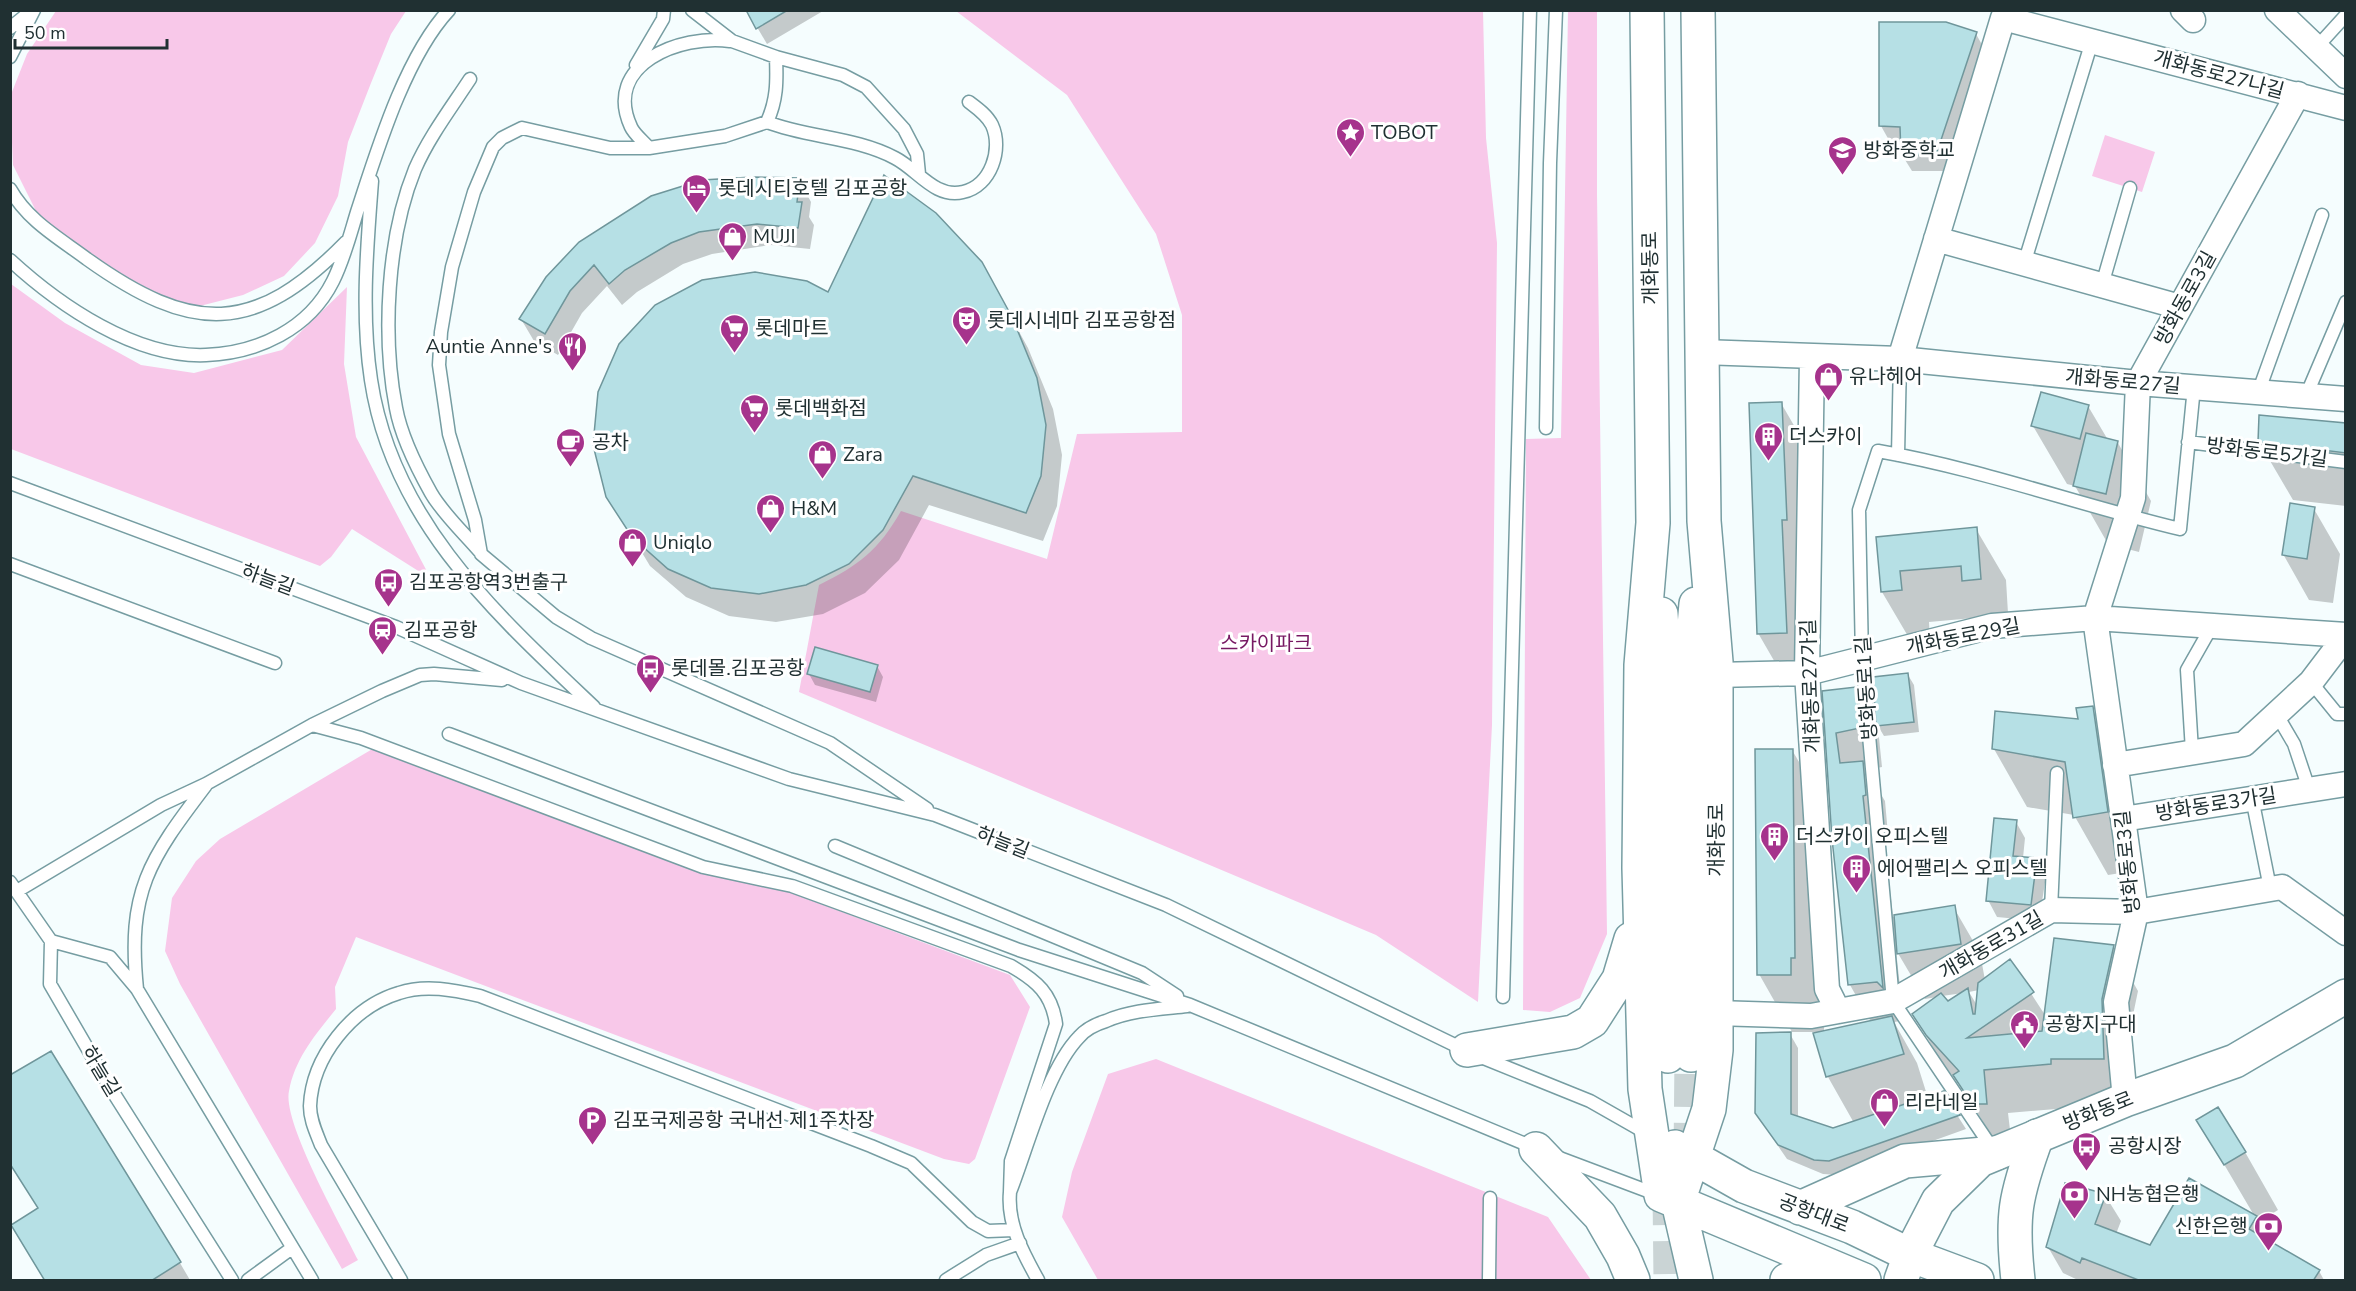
<svg xmlns="http://www.w3.org/2000/svg" width="2356" height="1291" font-family="'Nunito Sans','Noto Sans KR',sans-serif">
  <style>
    .green { fill: #f8c8e9 }
    .shadow { fill: #0003; fill-rule: evenodd }
    .building { fill: #b6e0e5; stroke: #6f969b; stroke-width: 1.5 }
    .lines { fill: none; stroke-linecap: round; stroke-linejoin: round }
    .primary-tunnel { stroke: #cad4d5; stroke-width: 33; stroke-dasharray: 33 16; stroke-linecap: butt }
    .service-casing { stroke: #769da2; stroke-width: 15 }
    .minor-casing { stroke: #769da2; stroke-width: 27 }
    .secondary-casing { stroke: #769da2; stroke-width: 36 }
    .primary-casing { stroke: #769da2; stroke-width: 36 }
    .service { stroke: #fff; stroke-width: 12 }
    .minor { stroke: #fff; stroke-width: 24 }
    .secondary { stroke: #fff; stroke-width: 33 }
    .primary { stroke: #fff; stroke-width: 33 }
    .labels { text-anchor: middle; stroke-width: 6; stroke-linejoin: round; paint-order: stroke }
    .street-label { font-size: 20px; fill: #203032; stroke: #fff }
    .poi-label { font-size: 20px; fill: #203032; stroke: #fff; text-anchor: start }
    .park-label { font-size: 20px; fill: #771963; stroke: #fff }
  </style>
  <rect width="100%" height="100%" fill="#f5fdfe"/>
  <path class="green" d="M56,11H406L391,34L371,83L348,142L338,196L315,243L284,276L243,295L192,308L137,289L40,219L13,165L10,97L27,54Z
    M956,11H1483L1486,138L1497,243L1492,725L1478,1002L1376,935L799,692L819,585C859,565 878,551 901,511L1047,559L1077,434L1182,432V315L1156,234L1067,95Z
    M1568,11H1597V194L1607,934L1580,998L1550,1012L1523,1010L1526,439L1561,438Z
    M2105,135L2155,152L2142,192L2092,176Z
    M11,284L65,323L141,365L194,373L282,350L347,287L344,364L356,437L431,579L352,529L331,557L320,566L11,449Z
    M386,741L1010,975L1030,1007L975,1159L969,1164L944,1159L356,937L335,987L336,1009C316,1034 295,1058 289,1091C282,1122 342,1227 358,1260L342,1269L180,984L165,951L172,898L196,861L220,839Z
    M1156,1059L1548,1217L1591,1280H1098L1062,1217L1072,1172L1108,1074Z"/>
  <path class="shadow" d="M747,10H823V11L767,44Z
    M1976,34L1985,50L1945,171H1912L1902,155V142H1890L1881,126Z
    M799,180L811,202L809,217L814,225L810,249L771,245L712,254L683,264L637,292L622,305L607,286L582,313L558,355L534,341L521,319L547,278Z
    M998,293L1028,348L1053,409L1062,455L1057,506L1043,541L929,505L899,560L865,593L823,614L776,622L729,616L686,597L650,566L608,496L829,294Z
    M1781,403L1807,448L1812,677L1784,678L1758,633Z
    M2088,406L2108,440L2118,443L2151,501L2139,552L2108,544L2075,486L2067,484L2033,426Z
    M2346,424V506L2293,500L2259,442Z
    M2314,509L2340,554L2333,603L2309,600L2283,554Z
    M1976,529L2006,580L2009,630L1985,617L1929,622L1930,641L1912,643L1882,592L1878,539Z
    M877,666L883,677L876,702L815,685L809,674Z
    M1908,675L1914,685L1919,732L1884,736L1878,726Z
    M1856,689L1878,728L1882,767L1866,770L1885,801L1888,834H1884L1893,917L1954,908L1980,953L1985,980L2010,961L2045,1015L2113,947L2138,991L2127,1044L2128,1103L2008,1113L2012,1147H1999L1963,1090L1939,1058L1914,1015L1937,997L1925,999L1896,950L1904,1024L1901,1021L1894,1022L1917,1063L1928,1098L1943,1093L1966,1129L1838,1175L1823,1174L1787,1159L1765,1127L1790,1034L1798,1048V1118L1833,1130L1854,1123L1828,1077L1814,1032H1792L1759,974L1792,750L1826,808L1824,1032L1871,1022L1850,985L1833,839L1824,692ZM1979,990L1978,1007L1969,992ZM1963,993L1948,1003L1942,996Z
    M2092,708L2126,766L2140,870L2108,875L2074,815L2027,807L1994,749L2080,721Z
    M2016,822L2025,838L2023,858L2036,860L2046,876L2039,921L1997,917L1988,900Z
    M50,1053L180,1263L190,1280H46L39,1209Z
    M2198,1120L2245,1152L2278,1210L2257,1223L2268,1242L2319,1271L2324,1280H2078L2063,1273L2048,1247L2105,1195L2121,1221L2116,1234L2150,1247L2255,1217Z"/>
  <path class="building" d="M746,10H788L756,29Z
    M1879,22H1946L1977,32L1936,155H1901L1900,127L1879,126Z
    M884,175L936,213L982,262L1012,317L1037,378L1046,425L1041,476L1026,513L913,476L883,530L849,564L806,585L759,594L711,588L668,569L632,537L606,497L593,445L598,392L619,344L655,305L702,280L755,272L807,281L828,292Z
    M753,177L800,178L797,202H802L798,228L757,224L699,232L671,243L625,270L609,284L594,265L570,291L545,334L519,319L546,277L579,242L651,196L702,180Z
    M2041,392L2089,405L2080,439L2031,426Z
    M1782,402L1787,520H1782L1787,633L1757,634L1749,403Z
    M2259,415L2346,423V453L2258,442Z
    M2086,433L2118,441L2106,494L2073,486Z
    M2290,503L2315,507L2307,559L2282,555Z
    M1977,527L1981,579L1962,581L1961,566L1900,571L1902,590L1881,592L1876,537Z
    M815,647L878,665L870,692L807,674Z
    M1908,673L1914,722L1876,726L1873,677Z
    M1856,687L1860,728L1836,733L1840,763L1863,761L1866,795L1863,796L1883,988L1877,982L1848,985L1832,839L1822,691Z
    M2093,706L2108,812L2073,818L2065,762L1992,749L1995,711L2078,719L2076,708Z
    M1755,749H1793L1795,958H1791V975H1757Z
    M1994,818L2017,820L2013,856L2037,858L2031,905L1986,901Z
    M1955,905L1961,944L1897,954L1894,915Z
    M2054,938L2114,945L2102,999L2104,1059H2051V1064L1984,1070L1987,1104H1972L1953,1075L1959,1071L1926,1035L1912,1014L1941,993L1948,1001L1968,988L1973,1014H1975L1978,983L2010,959L2034,992L1967,1038L2042,1031Z
    M1892,1016L1904,1054L1826,1077L1813,1033Z
    M1791,1032V1114L1833,1128L1944,1091L1960,1115L1829,1161L1814,1160L1778,1145L1755,1113L1756,1033Z
    M51,1051L181,1262L151,1281H45L11,1225L38,1208L10,1164V1075Z
    M2218,1107L2246,1152L2224,1165L2196,1120Z
    M2189,1178L2257,1216L2249,1229L2320,1270L2313,1281H2141L2082,1258L2080,1263L2046,1247L2065,1183L2106,1194L2095,1224L2150,1245Z"/>
  <g class="lines">
    <path class="primary-tunnel" d="M1690,1156L1691,1055
      M1669,1192L1670,1280"/>
    <defs>
      <path id="service" d="M692,10L732,41L776,57C777,82 777,100 767,122L725,136L649,148H610L522,128L502,138L493,147L474,192L452,267L441,332L439,365L449,434L475,520L481,554L556,617L591,638L830,743L927,809
        M10,28L30,12
        M2316,48L2346,15
        M10,57L34,10
        M776,57L843,75L866,87L904,129L917,154L919,174
        M636,65L663,19L664,10
        M470,79C451,108 429,137 415,169C387,238 382,336 396,408C401,436 417,468 431,493C443,514 465,534 481,553
        M767,122C809,138 855,137 895,158C917,169 935,199 963,192C991,186 1003,149 992,125C987,115 977,108 969,102
        M649,148C643,141 634,134 631,127C602,64 681,34 730,41
        M372,181C367,247 361,314 371,380C392,521 496,614 594,707
        M10,189C28,221 59,238 87,259C192,334 254,336 346,242
        M10,260C60,306 136,358 206,355C258,353 309,329 333,281C344,259 350,235 357,212C377,151 405,57 449,10
        M2024,264L2092,41
        M2102,285L2130,188
        M2258,393L2322,215
        M2306,396L2346,302
        M1546,428L1550,163L1556,10
        M2188,442L2346,462
        M1898,455L1900,359
        M10,483L396,627L521,683L789,779L935,815L1166,905L1465,1050
        M10,564L275,663
        M2311,682L2337,714H2346
        M2277,715L2294,744L2309,789
        M312,725L361,738L703,867L792,886L1011,966C1037,981 1052,994 1056,1024L1011,1161L1010,1192
        M449,734L1019,950L1190,1005L1535,1148
        M2192,751L2187,670L2212,626
        M2252,798L2270,888
        M835,846L1142,973L1177,996
        M10,882L51,941
        M17,891L161,805L206,784L312,725L382,691L420,675L434,674L502,680
        M2051,910L2057,773
        M51,941L110,957L137,989L312,1280
        M51,941L50,984L111,1089L232,1280
        M137,989C127,891 149,860 206,785
        M1503,997L1530,10
        M1481,1057L1590,1101L1648,1134
        M1994,1151L1893,1001L1862,658L1859,510L1878,451C1981,469 2079,505 2180,529L2194,387
        M1557,1157L1658,1195
        M248,1280L292,1248
        M401,1280L321,1145C316,1132 310,1120 310,1106C312,1057 352,1007 399,993C425,984 454,990 480,996L871,1146L911,1163L972,1222L988,1231L1014,1230
        M946,1280L986,1255L1020,1243
        M1038,1280C1023,1253 1007,1224 1010,1192C1027,1149 1047,1070 1079,1037C1085,1030 1096,1024 1106,1021C1131,1010 1160,1009 1187,1006
        M1489,1280L1490,1198"/>
      <path id="minor" d="M2183,10L2193,20
        M2277,10L2346,76
        M1936,239L2180,307
        M1702,352L1900,359L2138,383L2346,399
        M1812,357L1807,673L1827,989L1838,1011
        M1900,359L2003,18L2346,108
        M1716,675L1807,673L1992,626L2095,618L2346,635
        M2115,765L2244,744L2311,682L2346,636
        M2123,819L2346,784
        M1716,1013L1811,1016L1893,1001L2051,910L2136,912L2282,887L2346,933
        M2125,1100L2116,1002L2136,912L2095,618L2133,498L2138,383L2298,94"/>
      <path id="secondary" d="M1901,1280L1910,1255L1938,1201L1980,1160L2125,1100L2235,1061L2346,996"/>
      <path id="primary" d="M1647,10L1653,523L1641,665L1639,868L1645,1089L1661,1195L1864,1280
        M1661,614L1665,667L1668,1056
        M1467,1050L1573,1032L1592,1021L1619,979L1631,939
        M1691,1055V658L1696,604
        M1675,1147L1744,1186L1852,1227L1910,1255L1977,1280
        M1536,1149L1600,1216L1623,1256L1633,1280
        M1800,1208L1905,1161L1996,1153
        M1696,1280L1678,1202L1709,1109L1716,1050V662L1704,521L1698,10
        M1787,1280L1826,1266
        M2018,1280C2011,1216 2015,1196 2037,1136"/>
    </defs>
    <use href="#service" class="service-casing"/>
    <use href="#minor" class="minor-casing"/>
    <use href="#secondary" class="secondary-casing"/>
    <use href="#primary" class="primary-casing"/>
    <use href="#service" class="service"/>
    <use href="#minor" class="minor"/>
    <use href="#secondary" class="secondary"/>
    <use href="#primary" class="primary"/>
  </g>
  <defs>
    <symbol id="sight-pin" viewBox="-11 -11 22 30"><path d="M0 17L-7.5 6A9.5 9.5 0 1 1 7.5 6Z" fill="#a6338c" stroke="#fff"/><path d="M0-6L1.8-2.2L6-1.7L2.9 1.2L3.7 5.4L0 3.3L-3.7 5.4L-2.9 1.2L-6-1.7L-1.8-2.2Z" fill="#fff"/></symbol>
    <symbol id="school-pin" viewBox="-11 -11 22 30"><path d="M0 17L-7.5 6A9.5 9.5 0 1 1 7.5 6Z" fill="#a6338c" stroke="#fff"/><path d="M0-5L7-2L0 1L-7-2ZM-4 1L0 2.5L4 1V4Q0 6-4 4Z" fill="#fff"/></symbol>
    <symbol id="hotel-pin" viewBox="-11 -11 22 30"><path d="M0 17L-7.5 6A9.5 9.5 0 1 1 7.5 6Z" fill="#a6338c" stroke="#fff"/><path d="M-6-4.5h1.5V1H6V5H4.5V3h-9V5H-6ZM-4 0a1.8 1.8 0 1 1 3.6 0ZM.5 0V-2.5h3Q6-2.5 6 0Z" fill="#fff"/></symbol>
    <symbol id="shop-pin" viewBox="-11 -11 22 30"><path d="M0 17L-7.5 6A9.5 9.5 0 1 1 7.5 6Z" fill="#a6338c" stroke="#fff"/><path d="M-5-2.5h2.3a2.7 3.5 0 0 1 5.4 0H5L5.5 6h-11ZM-1.5-2.5h3a1.5 2.3 0 0 0-3 0Z" fill="#fff"/></symbol>
    <symbol id="theatre-pin" viewBox="-11 -11 22 30"><path d="M0 17L-7.5 6A9.5 9.5 0 1 1 7.5 6Z" fill="#a6338c" stroke="#fff"/><path d="M-5-5.5Q0-4 5-5.5V0Q5 5 0 6Q-5 5-5 0ZM-3.3-2.5H-1v1.5H-3.3ZM1-2.5H3.3v1.5H1ZM-2.8 1Q0 5.5 2.8 1Z" fill="#fff"/></symbol>
    <symbol id="supermarket-pin" viewBox="-11 -11 22 30"><path d="M0 17L-7.5 6A9.5 9.5 0 1 1 7.5 6Z" fill="#a6338c" stroke="#fff"/><path d="M-6-5.5h2.5l.6 2H6L4.5 2H-2.5L-4.4-4H-6ZM-1.5 3.2a1.3 1.3 0 1 0 .1 0ZM3 3.2a1.3 1.3 0 1 0 .1 0Z" fill="#fff"/></symbol>
    <symbol id="restaurant-pin" viewBox="-11 -11 22 30"><path d="M0 17L-7.5 6A9.5 9.5 0 1 1 7.5 6Z" fill="#a6338c" stroke="#fff"/><path d="M-5-6h1v4h1v-4h1v4h1v-4h1v5L-1.5 .5V6h-2V.5L-5-1ZM5-6V6H3V1.5H1.5Q1.5-4 5-6Z" fill="#fff"/></symbol>
    <symbol id="building-pin" viewBox="-11 -11 22 30"><path d="M0 17L-7.5 6A9.5 9.5 0 1 1 7.5 6Z" fill="#a6338c" stroke="#fff"/><path d="M-4-6H4V6H1V3H-1V6H-4ZM-2.5-4.3h1.7v1.8h-1.7ZM.8-4.3h1.7v1.8H.8ZM-2.5-1h1.7V.8h-1.7ZM.8-1h1.7V.8H.8Z" fill="#fff"/></symbol>
    <symbol id="cafe-pin" viewBox="-11 -11 22 30"><path d="M0 17L-7.5 6A9.5 9.5 0 1 1 7.5 6Z" fill="#a6338c" stroke="#fff"/><path d="M-5.5-4.5H6V0H3Q3 3.5 0 3.5H-2.5Q-5.5 3.5-5.5 0ZM3-3.2v2h1.7v-2ZM-6 4.5H4V6H-6Z" fill="#fff"/></symbol>
    <symbol id="bus-pin" viewBox="-11 -11 22 30"><path d="M0 17L-7.5 6A9.5 9.5 0 1 1 7.5 6Z" fill="#a6338c" stroke="#fff"/><path d="M-5-6H5V4H4V6H2V4H-2V6H-4V4H-5ZM-3.5-4V0h7V-4ZM-3.5 1.2v1.5H-2V1.2ZM2 1.2v1.5H3.5V1.2Z" fill="#fff"/></symbol>
    <symbol id="station-pin" viewBox="-11 -11 22 30"><path d="M0 17L-7.5 6A9.5 9.5 0 1 1 7.5 6Z" fill="#a6338c" stroke="#fff"/><path d="M-3-6H3Q5-6 5-4V2Q5 4 3 4L4.5 6H3L1.5 4h-3L-3 6H-4.5L-3 4Q-5 4-5 2V-4Q-5-6-3-6ZM-3.5-4v3h7v-3ZM-3.5 1v1.5H-2V1ZM2 1v1.5H3.5V1Z" fill="#fff"/></symbol>
    <symbol id="civic-pin" viewBox="-11 -11 22 30"><path d="M0 17L-7.5 6A9.5 9.5 0 1 1 7.5 6Z" fill="#a6338c" stroke="#fff"/><path d="M-.6-6.5H3V-4.5H.6V-3L4-1V1h2V6H-6V1h2V-1L-.6-3ZM-1.2 2.5V6h2.4V2.5Z" fill="#fff"/></symbol>
    <symbol id="parking-pin" viewBox="-11 -11 22 30"><path d="M0 17L-7.5 6A9.5 9.5 0 1 1 7.5 6Z" fill="#a6338c" stroke="#fff"/><path d="M-3.5-5.5H1a3.5 3.5 0 0 1 0 7H-1V5.5H-3.5ZM-1-3.4V-.6H.8a1.4 1.4 0 0 0 0-2.8Z" fill="#fff"/></symbol>
    <symbol id="bank-pin" viewBox="-11 -11 22 30"><path d="M0 17L-7.5 6A9.5 9.5 0 1 1 7.5 6Z" fill="#a6338c" stroke="#fff"/><path d="M-6-4H6V4H-6ZM0-2.3a2.3 2.3 0 1 0 0 4.6a2.3 2.3 0 1 0 0-4.6Z" fill="#fff"/></symbol>
  </defs>
  <g fill-rule="evenodd">
    <use href="#sight-pin" x="1334" y="116" width="33" height="45"/>
    <use href="#school-pin" x="1826" y="134" width="33" height="45"/>
    <use href="#hotel-pin" x="680" y="172" width="33" height="45"/>
    <use href="#shop-pin" x="716" y="220" width="33" height="45"/>
    <use href="#theatre-pin" x="950" y="304" width="33" height="45"/>
    <use href="#supermarket-pin" x="718" y="312" width="33" height="45"/>
    <use href="#restaurant-pin" x="556" y="330" width="33" height="45"/>
    <use href="#shop-pin" x="1812" y="360" width="33" height="45"/>
    <use href="#supermarket-pin" x="738" y="392" width="33" height="45"/>
    <use href="#building-pin" x="1752" y="420" width="33" height="45"/>
    <use href="#cafe-pin" x="554" y="426" width="33" height="45"/>
    <use href="#shop-pin" x="806" y="438" width="33" height="45"/>
    <use href="#shop-pin" x="754" y="492" width="33" height="45"/>
    <use href="#shop-pin" x="616" y="526" width="33" height="45"/>
    <use href="#bus-pin" x="372" y="566" width="33" height="45"/>
    <use href="#station-pin" x="366" y="614" width="33" height="45"/>
    <use href="#bus-pin" x="634" y="652" width="33" height="45"/>
    <use href="#building-pin" x="1758" y="820" width="33" height="45"/>
    <use href="#building-pin" x="1840" y="852" width="33" height="45"/>
    <use href="#civic-pin" x="2008" y="1008" width="33" height="45"/>
    <use href="#shop-pin" x="1868" y="1086" width="33" height="45"/>
    <use href="#parking-pin" x="576" y="1104" width="33" height="45"/>
    <use href="#bus-pin" x="2070" y="1130" width="33" height="45"/>
    <use href="#bank-pin" x="2058" y="1178" width="33" height="45"/>
    <use href="#bank-pin" x="2252" y="1210" width="33" height="45"/>
  </g>
  <g class="labels">
    <g class="street-label">
      <text transform="translate(2219 74) rotate(15)" y="7">개화동로27나길</text>
      <text transform="translate(1650 268) rotate(-91)" y="7">개화동로</text>
      <text transform="translate(2185 298) rotate(-61)" y="7">방화동로3길</text>
      <text transform="translate(2123 381) rotate(5)" y="7">개화동로27길</text>
      <text transform="translate(2267 452) rotate(7)" y="7">방화동로5가길</text>
      <text transform="translate(268 579) rotate(20)" y="7">하늘길</text>
      <text transform="translate(1963 636) rotate(-11)" y="7">개화동로29길</text>
      <text transform="translate(1810 686) rotate(-92)" y="7">개화동로27가길</text>
      <text transform="translate(1866 688) rotate(-94)" y="7">방화동로1길</text>
      <text transform="translate(2216 804) rotate(-9)" y="7">방화동로3가길</text>
      <text transform="translate(1716 840) rotate(-90)" y="7">개화동로</text>
      <text transform="translate(1003 842) rotate(21)" y="7">하늘길</text>
      <text transform="translate(2127 862) rotate(-96)" y="7">방화동로3길</text>
      <text transform="translate(1991 945) rotate(-30)" y="7">개화동로31길</text>
      <text transform="translate(101 1071) rotate(59)" y="7">하늘길</text>
      <text transform="translate(2098 1111) rotate(-22)" y="7">방화동로</text>
      <text transform="translate(1814 1213) rotate(21)" y="7">공항대로</text>
    </g>
    <g class="poi-label">
      <text x="1371" y="139">TOBOT</text>
      <text x="1863" y="157">방화중학교</text>
      <text x="718" y="195">롯데시티호텔 김포공항</text>
      <text x="753" y="243">MUJI</text>
      <text x="987" y="327">롯데시네마 김포공항점</text>
      <text x="755" y="335">롯데마트</text>
      <text x="552" y="353" text-anchor="end">Auntie Anne's</text>
      <text x="1849" y="383">유나헤어</text>
      <text x="775" y="415">롯데백화점</text>
      <text x="1789" y="443">더스카이</text>
      <text x="592" y="449">공차</text>
      <text x="843" y="461">Zara</text>
      <text x="791" y="515">H&amp;M</text>
      <text x="653" y="549">Uniqlo</text>
      <text x="409" y="589">김포공항역3번출구</text>
      <text x="404" y="637">김포공항</text>
      <text x="671" y="675">롯데몰.김포공항</text>
      <text x="1796" y="843">더스카이 오피스텔</text>
      <text x="1877" y="875">에어팰리스 오피스텔</text>
      <text x="2045" y="1031">공항지구대</text>
      <text x="1905" y="1109">리라네일</text>
      <text x="613" y="1127">김포국제공항 국내선 제1주차장</text>
      <text x="2108" y="1153">공항시장</text>
      <text x="2096" y="1201">NH농협은행</text>
      <text x="2248" y="1233" text-anchor="end">신한은행</text>
    </g>
    <g class="park-label">
      <text x="1266" y="650">스카이파크</text>
    </g>
  </g>
  <rect width="2356" height="1291" fill="none" stroke="#203032" stroke-width="24"/>
  <path d="M15 39v9h152v-9" fill="none" stroke="#203032" stroke-width="3"/>
  <text x="24" y="39" font-size="18" fill="#203032" stroke="#ffffff" stroke-width="4.5" paint-order="stroke">50 m</text>
</svg>
